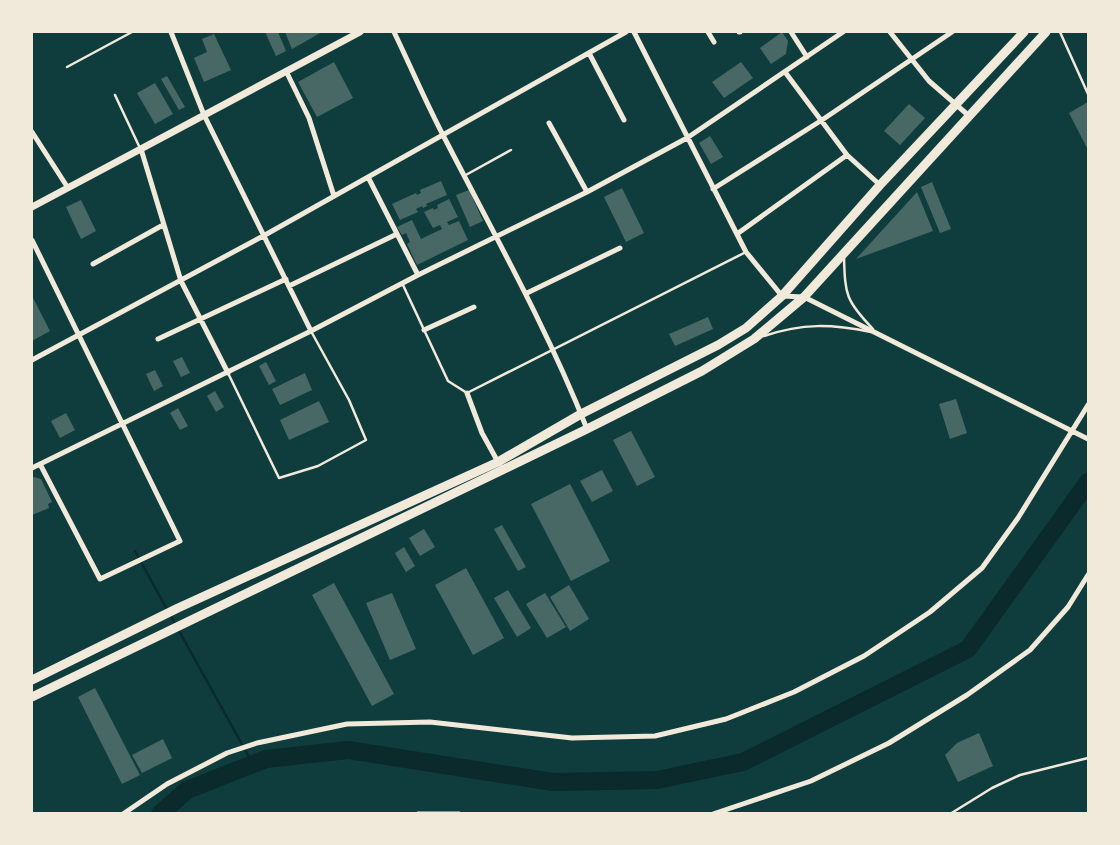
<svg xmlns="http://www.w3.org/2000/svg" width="1120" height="845" font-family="Lato,sans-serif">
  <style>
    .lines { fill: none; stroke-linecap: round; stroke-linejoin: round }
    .stream { stroke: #0a2a2b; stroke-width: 2.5 }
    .river { stroke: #0a2a2b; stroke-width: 18 }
    .building { fill: #486865 }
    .service { stroke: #f1e9da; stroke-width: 2.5 }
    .minor { stroke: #f1e9da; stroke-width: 5 }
    .tertiary { stroke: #f1e9da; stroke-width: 7 }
    .primary { stroke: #f1e9da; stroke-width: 9 }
  </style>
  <rect width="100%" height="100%" fill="#0f3d3e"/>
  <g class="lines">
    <path class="stream" d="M135,551L175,624
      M178,629L253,764"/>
    <path class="river" d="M160,814L187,790L266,759L348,750L553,782L657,780L743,762L968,649L1088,482"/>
  </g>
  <path class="building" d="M265,32H278L286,51L276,56Z
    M285,32H322L292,49Z
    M782,32L788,41L786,54L771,64L760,48Z
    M214,34L231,70L204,82L194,58L207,52L202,39Z
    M334,62L353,98L317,117L298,82Z
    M741,62L753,78L724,98L712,82Z
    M167,76L185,107L179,110L161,79Z
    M155,83L173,114L155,124L137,93Z
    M1088,102V150L1069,113Z
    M909,104L925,118L900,145L884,131Z
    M710,136L723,157L711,164L699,143Z
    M441,181L447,195L426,204L427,206L423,208L422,206L416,209L418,212L400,220L392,204L416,193L417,195L421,193L420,190Z
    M932,182L951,229L940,233L921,187Z
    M622,188L644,233L626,242L604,197Z
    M469,190L483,221L470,227L456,195Z
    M917,192L933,231L856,259Z
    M449,199L458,217L447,222L449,225L459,221L468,240L417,265L407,244L410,242L406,233L402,235L397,227L412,220L421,239L442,229L440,225L433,228L424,212L433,208L434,210L438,208L437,205Z
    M81,200L96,231L81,239L66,207Z
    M32,296L50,331L32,341Z
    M708,317L713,329L675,346L669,334Z
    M182,357L190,373L181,377L173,361Z
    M266,362L276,381L269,385L259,366Z
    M155,370L163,386L154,391L146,374Z
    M305,373L312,390L280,405L272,389Z
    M215,391L224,407L216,412L207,396Z
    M956,399L967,433L950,439L939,404Z
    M319,401L329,422L289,440L280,420Z
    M178,408L188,426L180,430L170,413Z
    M66,413L75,430L60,438L51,421Z
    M631,431L655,477L637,486L613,440Z
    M602,470L613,491L592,502L580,481Z
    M34,477L41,479L52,502L48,504L49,508L32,515V478Z
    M570,484L610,561L571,581L531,504Z
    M502,525L526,567L518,571L494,529Z
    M424,529L435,547L420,556L409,538Z
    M404,547L415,566L406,572L395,553Z
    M466,568L504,638L473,655L435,585Z
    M334,583L394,694L372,706L312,595Z
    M569,585L589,619L570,631L550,597Z
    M508,590L531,628L517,637L494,598Z
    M392,593L416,649L390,660L366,603Z
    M545,593L566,627L547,638L526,604Z
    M95,688L140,775L122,784L78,697Z
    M979,733L993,766L958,782L945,755L957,743Z
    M163,739L172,758L142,773L132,755Z"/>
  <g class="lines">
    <path class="service" d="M1060,32L1088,94
      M67,67L132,32
      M115,95L139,146
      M464,176L511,150
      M844,257C845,295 846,301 873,329
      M403,285L448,381L467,393L746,252
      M764,336C803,323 831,324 871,332
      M228,373L279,478L318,466L366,440L349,400L312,333
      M950,814L992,788L1020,775L1088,758"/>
    <path class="minor" d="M171,32L204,115L311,331
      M394,32C411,67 426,103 444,137C494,234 547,328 587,429
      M634,32L746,252L782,296L804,297L1088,439
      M708,32L714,42
      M739,32H740
      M791,32L807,57
      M890,32L929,81L968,115
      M589,53L624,120
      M286,71L309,118L334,196
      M785,72L847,155L880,185
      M549,123L587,192
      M32,132L68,188
      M141,149L181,281L228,373
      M368,177L418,275
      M713,189L822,120L952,32
      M737,234L847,155
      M32,240L180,541L100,579L40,464
      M93,264L163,225
      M289,286L397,234
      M527,293L620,248
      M424,330L474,307
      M158,339L286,279
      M32,360L265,235L626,32
      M467,393L482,433L498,462
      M32,468L311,331L418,275L587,192L687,138L843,32
      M123,814L167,784L227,753L257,743L347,724L430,722L572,738L655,736L726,719L794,692L864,656L930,612L982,568L1018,518L1088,405
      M418,814H459
      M713,814L811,781L889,743L967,695L1030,650L1068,607L1088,575"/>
    <path class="tertiary" d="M32,207L360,32"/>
    <path class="primary" d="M32,680L178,608L498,462L581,414L718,345L746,328L782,296L880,185L1024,32
      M32,697L587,429L702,371L754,339L804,297L1046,32"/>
  </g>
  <rect width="1120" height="845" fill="none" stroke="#f1e9da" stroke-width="66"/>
</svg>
